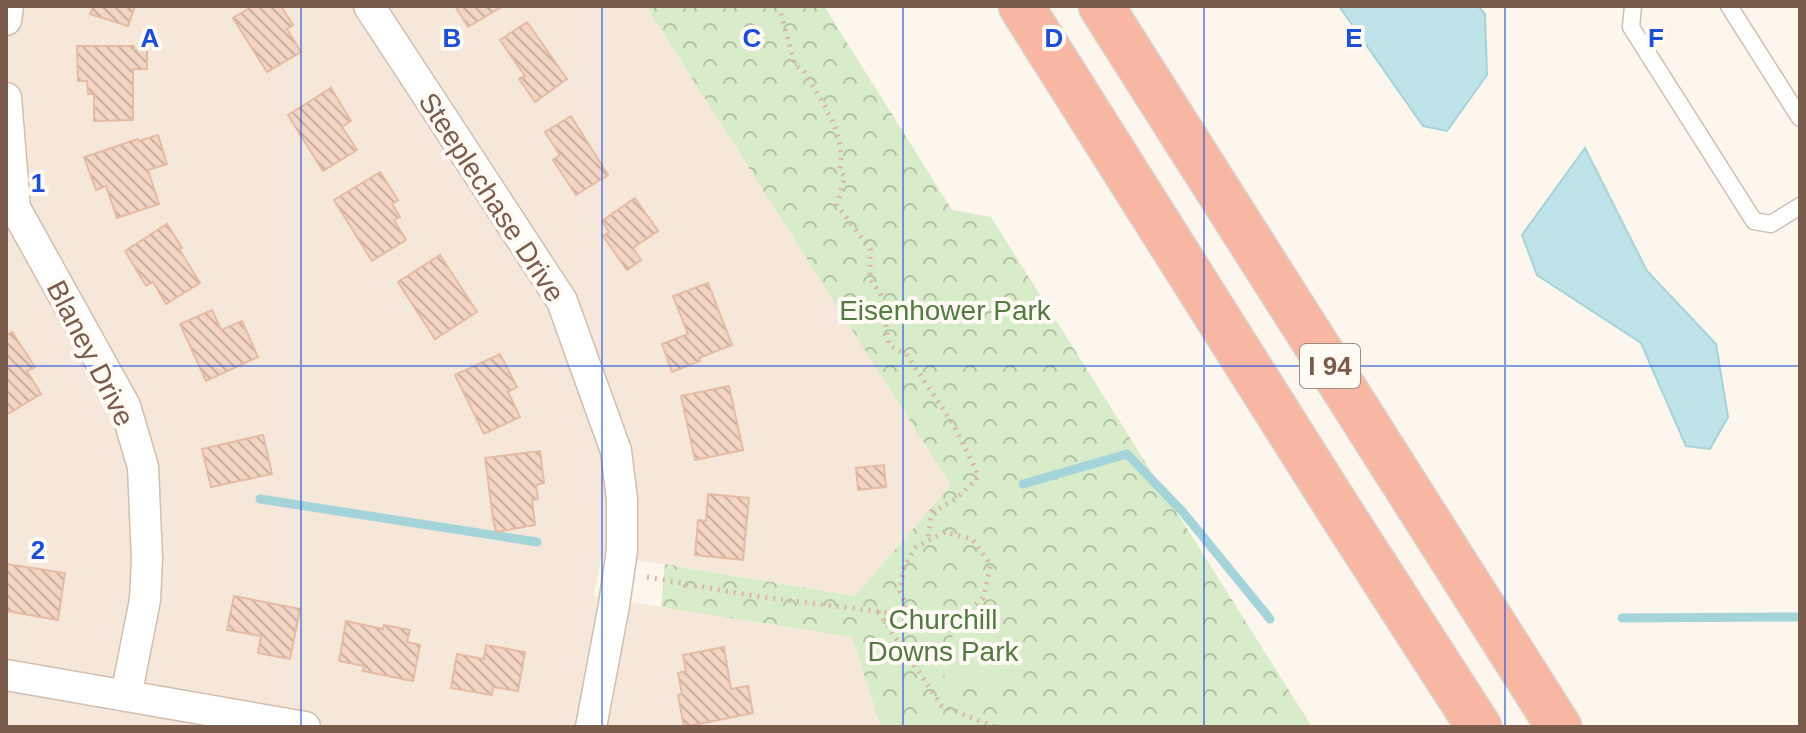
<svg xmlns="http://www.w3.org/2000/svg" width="1806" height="733" font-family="Arial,sans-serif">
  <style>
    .residential { fill: #f5e8da }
    .park { fill: url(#park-crowns) }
    .pitch { fill: #d8ecc9 }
    .water { fill: #bfe3e8; stroke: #a5d3da; stroke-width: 2 }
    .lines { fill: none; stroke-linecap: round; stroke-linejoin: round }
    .stream { stroke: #a5d3da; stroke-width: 9 }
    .building { fill: url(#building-back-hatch); stroke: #e6bba3; stroke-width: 2 }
    .lane-casing { stroke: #d1beb0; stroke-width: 19 }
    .street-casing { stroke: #d1beb0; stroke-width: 33 }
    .highway-casing { stroke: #dad1cd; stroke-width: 47 }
    .path { stroke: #d9b8a5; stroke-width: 5; stroke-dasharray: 2 6; stroke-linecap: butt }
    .lane { stroke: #fff; stroke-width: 16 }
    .street { stroke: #fff; stroke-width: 30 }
    .highway { stroke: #f7b7a3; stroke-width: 44 }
    .grid { fill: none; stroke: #1d4ed8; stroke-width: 2; stroke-opacity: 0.55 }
    .labels { text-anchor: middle; stroke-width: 8; stroke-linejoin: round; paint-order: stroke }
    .shield { fill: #fffaf3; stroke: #a28b7f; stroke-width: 2 }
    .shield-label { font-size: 26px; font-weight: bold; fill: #7a5c4d }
    .street-label { font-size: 28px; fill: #7a5c4d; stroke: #fffaf3 }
    .park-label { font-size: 28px; fill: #537a41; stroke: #fffaf3 }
    .grid-label { font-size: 26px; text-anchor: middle; font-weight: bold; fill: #1d4ed8; stroke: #fffaf3; stroke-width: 8; stroke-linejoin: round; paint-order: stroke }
  </style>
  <defs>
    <pattern id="park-crowns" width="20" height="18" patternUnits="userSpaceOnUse" patternTransform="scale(2)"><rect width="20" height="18" fill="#d8ecc9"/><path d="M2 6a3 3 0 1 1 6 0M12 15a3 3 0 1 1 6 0" fill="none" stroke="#b4c2a5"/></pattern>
    <pattern id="building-back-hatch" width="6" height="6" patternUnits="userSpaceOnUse" patternTransform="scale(2)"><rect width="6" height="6" fill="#f3d5c3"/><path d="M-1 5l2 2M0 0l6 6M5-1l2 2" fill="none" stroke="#cab0a1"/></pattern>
  </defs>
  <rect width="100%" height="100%" fill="#fdf6ec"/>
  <path class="residential" d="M6,6H646L952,485L855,596L665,564L601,557L594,596L852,637L881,727H6Z"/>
  <path class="park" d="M646,6H824L952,210L991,217L1312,727H881L852,637L661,607L665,564L855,596L951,485Z"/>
  <path class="pitch" d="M955,623L1016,635L1004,691L944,678Z"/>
  <path class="water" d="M1339,6H1478L1485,14L1487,75L1447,131L1423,126Z
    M1585,148L1647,271L1716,344L1728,417L1710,449L1686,446L1641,343L1537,275L1522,235Z"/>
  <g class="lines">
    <path class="stream" d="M1023,484L1127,454L1182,511L1270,619
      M260,499L537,542
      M1622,618L1800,617"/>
  </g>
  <path class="building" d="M93,6H135L128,26L90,14Z
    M253,6H281L293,25L287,29L301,52L267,72L233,18Z
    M455,6H503L468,27Z
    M527,22L567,79L535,102L519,79L525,76L500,40Z
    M77,46H134V50L147,49V69H133V120L94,121V94H88L87,81H78Z
    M331,88L351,121L342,127L357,150L323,171L288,115Z
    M571,116L608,175L576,195L553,160L560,155L545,132Z
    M158,135L167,164L148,170L159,204L117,218L106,186L96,190L84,157L138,139L139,141Z
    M380,172L398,200L392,204L400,217L394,220L406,240L372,261L334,200Z
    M635,198L658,231L633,248L641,260L627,270L603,236L609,232L602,221Z
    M167,224L182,248L179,249L200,283L166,304L153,282L146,286L125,251Z
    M440,255L477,312L435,339L398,282Z
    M708,283L732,345L699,358L700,361L672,372L662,344L688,334L673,296Z
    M212,310L221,330L242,321L258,357L206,381L180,324Z
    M12,332L35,367L27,371L41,394L6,415V336Z
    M500,354L517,387L508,392L520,417L484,434L455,375Z
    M729,386L743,450L695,460L681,396Z
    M263,435L272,474L211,487L202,449Z
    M540,451L544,483L536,485L538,499L532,500L535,525L496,532L495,525H494L485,458Z
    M884,465L886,487L858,490L856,468Z
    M708,494L749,498L743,560L695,555L698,520L706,521Z
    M6,564L65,573L58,620L6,611Z
    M234,596L300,609L290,659L258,653L261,636L227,630Z
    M346,621L383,629L384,625L410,630L407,642L420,645L413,681L363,671L364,666L339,661Z
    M486,645L525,652L518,691L493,687L492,695L451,688L457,654L484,659Z
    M724,647L731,689L748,686L753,713L684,727L678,695L682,694L678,673L686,671L683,655Z"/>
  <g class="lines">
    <defs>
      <path id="lane" d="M1633,6L1631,27L1754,221L1771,224L1800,206
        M1729,6L1800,118"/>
      <path id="street" d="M369,6L562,301L616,451L622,499V550L614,605L591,727
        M6,20L8,6
        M6,98L15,208L125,406L143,467L147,559L145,600L126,696
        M6,675L305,727"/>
      <path id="highway" d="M1021,6L1341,513L1479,727
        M1101,6L1559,727"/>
    </defs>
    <use href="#lane" class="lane-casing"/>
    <use href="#street" class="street-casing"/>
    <use href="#highway" class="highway-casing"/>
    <path class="path" d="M779,6L795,65L804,71C821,101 846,132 840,169L845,177L837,205L870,249V279L881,295L889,345L906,354L953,424L979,476L956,499L934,511L931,515L928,540
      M647,577L754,596L931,618L962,616L983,598L991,565L972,539L945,532L916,547L904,567L900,591L910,615
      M878,612L942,706L995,727"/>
    <use href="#lane" class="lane"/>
    <use href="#street" class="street"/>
    <use href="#highway" class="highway"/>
  </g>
  <path class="grid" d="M301,6V727M602,6V727M903,6V727M1204,6V727M1505,6V727M6,366H1800"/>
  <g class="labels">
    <rect class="shield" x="1300" y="344" width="60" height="44" rx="6"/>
    <g class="shield-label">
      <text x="1330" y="375">I 94</text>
    </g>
    <g class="street-label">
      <text transform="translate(492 197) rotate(57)" y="10">Steeplechase Drive</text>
      <text transform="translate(91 353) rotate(63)" y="10">Blaney Drive</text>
    </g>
    <g class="park-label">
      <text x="945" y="320">Eisenhower Park</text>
      <text x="943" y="629">Churchill<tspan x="943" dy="32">Downs Park</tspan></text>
    </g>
  </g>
  <g class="grid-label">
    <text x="150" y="47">A</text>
    <text x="452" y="47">B</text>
    <text x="752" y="47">C</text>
    <text x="1054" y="47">D</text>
    <text x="1354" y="47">E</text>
    <text x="1656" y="47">F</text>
    <text x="38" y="192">1</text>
    <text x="38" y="559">2</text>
  </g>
  <rect width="1806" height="733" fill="none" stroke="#7a5c4d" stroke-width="16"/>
</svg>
